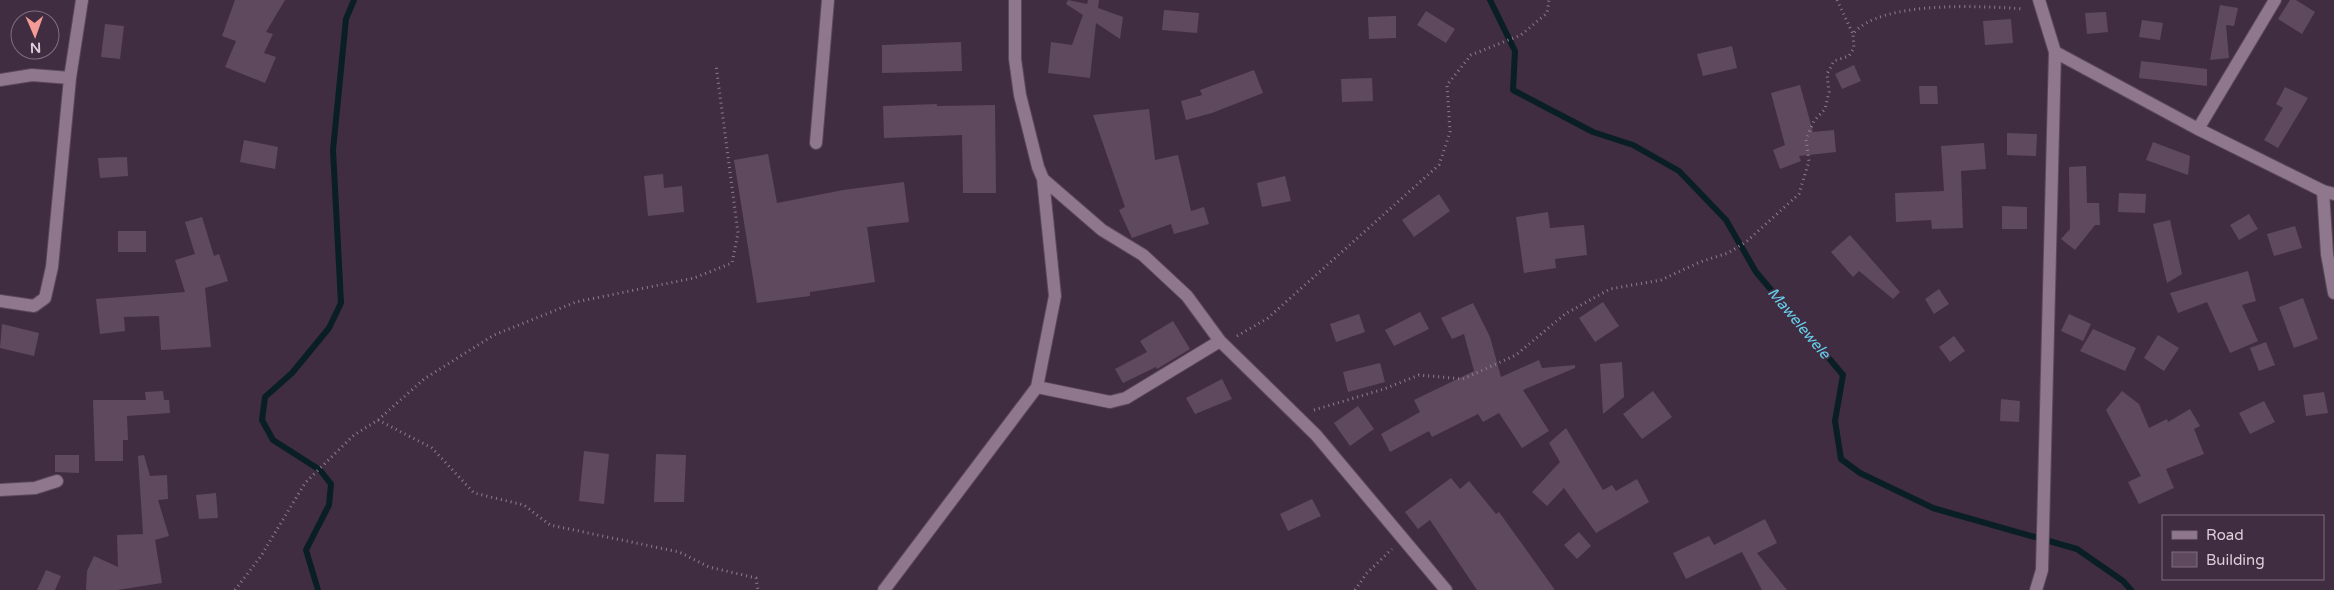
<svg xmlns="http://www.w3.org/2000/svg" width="2334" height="590" font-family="'Varela Round',sans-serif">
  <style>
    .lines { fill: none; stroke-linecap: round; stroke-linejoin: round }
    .stream { stroke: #091f25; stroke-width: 6 }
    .building { fill: #5f495e }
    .street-casing { stroke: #5a4959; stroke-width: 14 }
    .path { stroke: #8e7d8d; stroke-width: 3; stroke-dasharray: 1 4; stroke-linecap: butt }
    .street { stroke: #8f778e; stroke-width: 12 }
    .labels { text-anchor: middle; stroke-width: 4; stroke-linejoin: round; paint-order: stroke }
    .water-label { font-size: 15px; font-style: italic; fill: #67cfed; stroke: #412d41 }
  </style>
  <rect width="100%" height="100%" fill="#412d41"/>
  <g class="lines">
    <path class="stream" d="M1490,0L1515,51L1513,90L1593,132L1633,145L1679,171L1726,220L1756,272L1843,375L1835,421L1841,459L1860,473L1933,508L2077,549L2123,581L2131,590
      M318,590L306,550L329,505L331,484L320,470L273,440L262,420L265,397L292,373L329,328L341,303L333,150L346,19L354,0"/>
  </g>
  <path class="building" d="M235,0H285L266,32L273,34L264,53L276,57L265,83L225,67L236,41L222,36Z
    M1068,0L1087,4L1088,0H1099L1098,8L1123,17L1120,39L1096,23L1090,78L1048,73L1051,42L1072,45L1083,15L1066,4Z
    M2290,0H2296L2315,12L2302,34L2278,19Z
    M2220,5L2238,8L2234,26L2226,25L2229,58L2210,60Z
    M1164,10L1199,13L1197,33L1162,30Z
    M1426,11L1455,29L1446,43L1417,25Z
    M2106,12L2108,32L2087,34L2085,13Z
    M1396,16V38L1369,39L1368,17Z
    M2011,19L2013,43L1985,45L1983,21Z
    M2142,20L2163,23L2160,40L2139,37Z
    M105,24L124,26L120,59L101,57Z
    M961,42L962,71L882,73V45Z
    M1732,46L1737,68L1703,76L1697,54Z
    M2141,61L2207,69V86L2139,78Z
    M1854,65L1861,81L1842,89L1835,74Z
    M1254,70L1263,93L1212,113L1186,120L1181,101L1202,95L1200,90Z
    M1372,78L1373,101L1342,102L1341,79Z
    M1800,85L1813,132L1834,130L1836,152L1799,156L1801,161L1780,169L1773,150L1785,145L1771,93Z
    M1919,86H1937L1938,104H1920Z
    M2285,87L2308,98L2278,148L2264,140L2283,108L2276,104Z
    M937,104V106L995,105L996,193H963L962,135L884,138L883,106Z
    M1149,109L1155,160L1178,155L1191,211L1204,207L1209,224L1174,234L1171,224L1132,238L1119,210L1125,207L1093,115Z
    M2007,133L2037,134L2036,156L2007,155Z
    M244,140L278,147L275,169L240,162Z
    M2153,142L2190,156L2188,175L2146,160Z
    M1984,143L1986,169L1961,171L1963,228L1932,229L1931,220L1896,222L1895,193L1944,191L1941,146Z
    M768,154L777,203L843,190L904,182L909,222L867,227L875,282L810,292V296L757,303L734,160Z
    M127,157L128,176L100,178L98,158Z
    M2086,166L2087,203H2099L2100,225H2095L2075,250L2061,239L2070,229L2069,167Z
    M663,174L664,188L682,186L684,212L648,216L644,176Z
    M1285,176L1291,201L1262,207L1257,183Z
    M2119,193L2146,194L2145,213L2118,212Z
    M1439,194L1450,211L1414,237L1402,220Z
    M2002,206L2027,207V229H2002Z
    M1548,212L1550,228L1584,225L1587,255L1555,259L1556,268L1524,273L1516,217Z
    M2249,214L2258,229L2239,240L2230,225Z
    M202,217L214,256L219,254L228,281L205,288L211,347L161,350L159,316L124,317L125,331L100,334L96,299L185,292L175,260L195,254L185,222Z
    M2170,220L2182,274L2167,283L2153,224Z
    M2295,226L2302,248L2274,256L2267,234Z
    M118,231H146V252H118Z
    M1850,235L1900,292L1893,299L1859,271L1853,277L1831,252Z
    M2248,271L2256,301L2242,305L2258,341L2230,353L2207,302L2178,313L2170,293Z
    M1939,289L1949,304L1934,314L1925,299Z
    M2303,298L2318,339L2294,348L2279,307Z
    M1603,302L1619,326L1595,342L1579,318Z
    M1473,303L1490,337L1501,377L1539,360L1542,368L1575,365V368L1523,390L1549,431L1522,448L1499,413L1483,422L1478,414L1432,437L1429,431L1390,452L1381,434L1420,412L1414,400L1474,371L1464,334L1452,339L1441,318Z
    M1420,312L1429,329L1394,346L1385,330Z
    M1359,314L1365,332L1336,342L1330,324Z
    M2069,314L2091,324L2083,341L2061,331Z
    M1173,321L1190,349L1157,369L1156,367L1123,383L1115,369L1147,352L1140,341Z
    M2,324L39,333L34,356L0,348Z
    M2093,329L2136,348L2125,371L2080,351Z
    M2158,335L2179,348L2164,371L2144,358Z
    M1954,336L1965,351L1950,362L1939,347Z
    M2266,342L2275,365L2259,371L2250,348Z
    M1622,362L1624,397L1603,414L1600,364Z
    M1380,363L1385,382L1348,392L1343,372Z
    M1222,379L1232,399L1195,414L1186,398Z
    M163,391L164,400H169L170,413L127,416L128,440H123V461H95L93,400H146L145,392Z
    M1653,391L1672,417L1642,439L1623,414Z
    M2122,391L2139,404L2149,428L2167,419L2168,422L2190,409L2200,426L2194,429L2204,454L2166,469L2174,488L2139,504L2128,482L2141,476L2106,410Z
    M2324,392L2328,413L2306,416L2303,395Z
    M2001,399L2020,401L2019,422L2000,421Z
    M2264,401L2275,422L2250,434L2239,413Z
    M1358,406L1374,429L1350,446L1334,423Z
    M1566,428L1603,490L1612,485L1616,491L1637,479L1649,502L1596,533L1564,488L1547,506L1532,492L1560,462L1549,443Z
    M584,451L609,454L604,504L579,501Z
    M656,454L686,455L684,502H654Z
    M55,455H79V473L55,472Z
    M144,455L150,476L167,475L168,499L158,500L169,536L155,540L162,583L117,590H86L87,571L94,556L118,567L117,535L143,534L138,456Z
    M1451,478L1460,489L1469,481L1496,514L1499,512L1555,590H1477L1430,520L1418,529L1405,512Z
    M216,493L218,518L199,519L196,495Z
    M1312,499L1321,516L1288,531L1280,514Z
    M1765,519L1777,543L1757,553L1787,590H1762L1742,552L1686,579L1673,553L1709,536L1714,545Z
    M1579,532L1591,546L1577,559L1564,545Z
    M46,570L61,576L55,590H37Z"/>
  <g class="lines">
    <defs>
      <path id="street" d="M1015,0V59L1020,95L1038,167L1043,179L1102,230L1143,255L1187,296L1220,341L1316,435L1446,590
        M2055,52L2198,129L2323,191L2334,194
        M0,80L32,75L70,78
        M2198,129L2275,0
        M816,143L828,0
        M2323,191L2327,254L2334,293
        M0,301L34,306L45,298L52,267L70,78L82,0
        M1037,387L1110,402L1126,398L1220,341
        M0,490L35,488L57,481
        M884,590L1037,387L1055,296L1043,179
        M2036,590L2042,570L2055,52L2039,0"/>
    </defs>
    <use href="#street" class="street-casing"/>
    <path class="path" d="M1837,0L1853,34
      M1237,336L1268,318L1439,165L1450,132L1447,85L1471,55L1521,35L1547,13L1549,0
      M1314,410L1384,389L1419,375L1463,379L1516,355L1565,314L1610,289L1661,280L1700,262L1728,253L1746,242L1799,194L1809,161L1806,139L1814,121L1825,109L1829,92L1827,74L1834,61L1849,56L1854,48L1853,34C1880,0 1982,6 2024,9
      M378,420L432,448L474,493L524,505L550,525L679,552L709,567L756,578L758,590
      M235,590L261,556L305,483L354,435L378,420L424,379L494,335L576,302L694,278L732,263L738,233L716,65
      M1355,590L1367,573L1392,549"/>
    <use href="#street" class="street"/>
  </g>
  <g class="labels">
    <g class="water-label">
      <text transform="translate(1799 323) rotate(50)" y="5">Mawelewele</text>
    </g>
  </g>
  <rect x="2162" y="515" width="162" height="65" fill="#412d41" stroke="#7f6e7f"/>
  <rect x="2172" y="531" width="25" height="8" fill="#8f778e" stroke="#7f6e7f"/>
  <text x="2206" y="540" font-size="15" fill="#dccfdb">Road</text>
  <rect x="2172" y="552" width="25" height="15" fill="#5f495e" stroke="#7f6e7f"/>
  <text x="2206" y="565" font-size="15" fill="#dccfdb">Building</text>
  <g transform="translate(35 35) rotate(178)"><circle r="24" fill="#412d41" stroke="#7f6e7f"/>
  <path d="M0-4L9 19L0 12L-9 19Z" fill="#f59b96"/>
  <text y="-8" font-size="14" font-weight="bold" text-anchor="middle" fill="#dccfdb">N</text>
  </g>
</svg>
